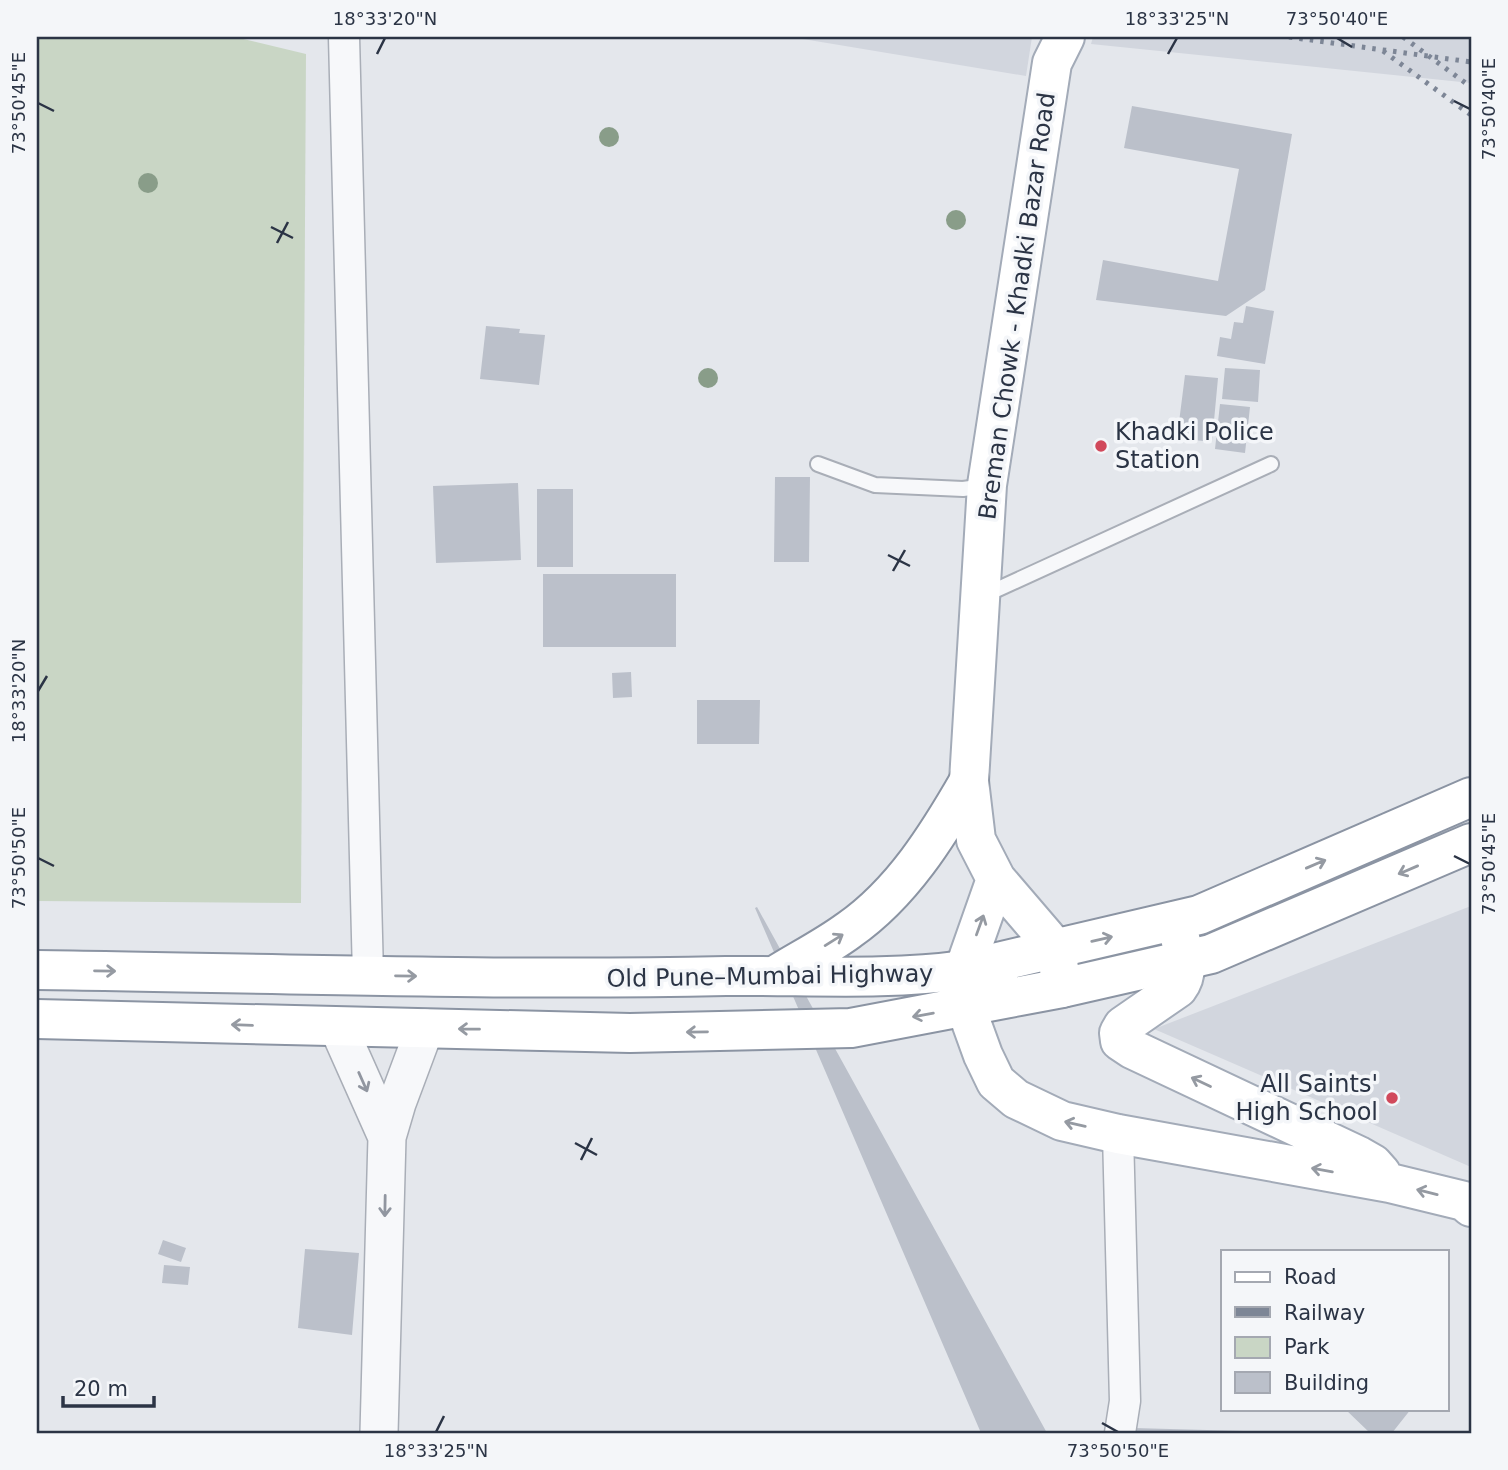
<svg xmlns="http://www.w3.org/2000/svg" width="1508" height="1470" font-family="'DejaVu Sans',sans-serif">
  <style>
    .built { fill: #d2d6de }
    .green { fill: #c9d6c5 }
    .building { fill: #bbc0ca }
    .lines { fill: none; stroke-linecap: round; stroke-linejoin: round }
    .service-casing { stroke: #a9aeb7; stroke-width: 18 }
    .minor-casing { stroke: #a9aeb7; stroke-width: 33 }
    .tertiary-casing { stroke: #a9aeb7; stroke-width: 40 }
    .primary-casing { stroke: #a3abb8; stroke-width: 42 }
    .trunk-casing { stroke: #8b94a3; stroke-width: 42 }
    .service { stroke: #f7f8fa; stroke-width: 14 }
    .minor { stroke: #f7f8fa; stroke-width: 30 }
    .tertiary { stroke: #f7f8fa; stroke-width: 37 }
    .primary { stroke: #fff; stroke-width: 38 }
    .trunk { stroke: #fff; stroke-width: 38 }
    .rail { stroke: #7d8696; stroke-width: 5; stroke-dasharray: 3.5 7; stroke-linecap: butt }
    .tree { fill: #899d89 }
    .oneway { stroke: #959aa2 }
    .oneway2 { stroke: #9196a0 }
    .ticks { fill: none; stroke: #2b3445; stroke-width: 2.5 }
    .poi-dot { fill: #d1495b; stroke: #f4f6f9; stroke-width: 2.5 }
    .labels { text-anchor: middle; stroke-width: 7; stroke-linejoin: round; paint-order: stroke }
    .street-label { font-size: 24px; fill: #2b3445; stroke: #f4f6f9 }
    .poi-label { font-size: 24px; fill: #2b3445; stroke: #f4f6f9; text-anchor: start }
    .neatline { fill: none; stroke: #2b3445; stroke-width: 2.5 }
    .ticks-label { font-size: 18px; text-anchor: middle; fill: #2b3445 }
  </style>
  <rect width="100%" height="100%" fill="#e4e7ec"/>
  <path class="built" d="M791,37H1032L1026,76Z
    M1093,37H1471V83L1091,44Z
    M1471,906V1167L1154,1029Z"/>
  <path class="green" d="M37,37H235L306,54L301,903L37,901Z"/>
  <path class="building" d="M1132,106L1292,134L1265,290L1226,316L1096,300L1103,260L1218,281L1239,169L1124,148Z
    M1246,306L1274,311L1265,364L1217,356L1220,337L1231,339L1234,322L1243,323Z
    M486,326L520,329L519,333L545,335L539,385L480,379Z
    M1225,368L1260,370L1258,402L1222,399Z
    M1185,375L1218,378L1212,442L1177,438Z
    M1220,404L1250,407L1245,453L1215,449Z
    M775,477H810L809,562H774Z
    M518,483L521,560L436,563L433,486Z
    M537,489H573V567H537Z
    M543,574H676V647H543Z
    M631,672L632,697L613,698L612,673Z
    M697,700H760L759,744H697Z
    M757,907L1047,1433H981L755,908Z
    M163,1240L186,1248L181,1262L158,1254Z
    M305,1249L359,1253L352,1335L298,1328Z
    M164,1265L190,1267L188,1285L162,1283Z
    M1345,1409H1411L1392,1433H1370Z
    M1133,1428L1244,1431V1433H1133Z"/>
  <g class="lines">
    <defs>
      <path id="service" d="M818,464L875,485L963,489L985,486
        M985,595L1271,464"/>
      <path id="minor" d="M344,37L368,975
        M1118,1134L1125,1401L1120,1433"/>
      <path id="tertiary" d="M338,1027L387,1137L379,1433
        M387,1137L397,1103L425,1028"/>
      <path id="primary" d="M996,879L964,970L966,1008L983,1055L996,1082L1016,1099L1062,1121L1118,1134L1390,1183L1464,1201L1471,1207
        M1176,921C1180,943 1193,969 1178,988L1123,1026L1119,1033L1120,1041L1132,1049L1359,1156L1373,1164L1381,1173
        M1062,988L1056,949L996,879L976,840L969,781L987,485L1052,63L1065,37"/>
      <path id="trunk" d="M37,970C266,973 496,981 726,976C805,975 885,981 964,970L1199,915L1471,797
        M776,975C800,960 826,947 849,930C902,893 938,835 969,781
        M37,1019L630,1033L851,1028L1062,988L1211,954L1471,843"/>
    </defs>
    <use href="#service" class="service-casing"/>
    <use href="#minor" class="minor-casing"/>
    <use href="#tertiary" class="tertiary-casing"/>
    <use href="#primary" class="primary-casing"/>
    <use href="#trunk" class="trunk-casing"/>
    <use href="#service" class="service"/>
    <use href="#minor" class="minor"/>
    <use href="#tertiary" class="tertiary"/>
    <use href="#primary" class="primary"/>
    <use href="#trunk" class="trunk"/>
    <path class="rail" d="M1289,37L1471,62
      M1403,37L1471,87
      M1470,37H1471
      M1383,51L1471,115"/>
  </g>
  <g class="tree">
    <circle cx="609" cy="137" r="10"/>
    <circle cx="148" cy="183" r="10"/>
    <circle cx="956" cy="220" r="10"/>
    <circle cx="708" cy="378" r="10"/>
  </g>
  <defs><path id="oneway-shaft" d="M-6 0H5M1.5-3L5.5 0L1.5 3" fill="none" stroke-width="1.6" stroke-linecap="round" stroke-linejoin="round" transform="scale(1.75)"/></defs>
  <g class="oneway">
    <use href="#oneway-shaft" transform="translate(1316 864) rotate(-23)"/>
    <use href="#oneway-shaft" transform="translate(1408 870) rotate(157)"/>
    <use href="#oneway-shaft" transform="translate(980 925) rotate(-70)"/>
    <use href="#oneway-shaft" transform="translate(1102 939) rotate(-13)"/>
    <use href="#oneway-shaft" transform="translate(834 940) rotate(-32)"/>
    <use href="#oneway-shaft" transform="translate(105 971) rotate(1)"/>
    <use href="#oneway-shaft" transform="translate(406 976) rotate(1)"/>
    <use href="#oneway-shaft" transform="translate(923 1015) rotate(170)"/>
    <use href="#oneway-shaft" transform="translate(242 1025) rotate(-178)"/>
    <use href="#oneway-shaft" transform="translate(469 1029) rotate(-179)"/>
    <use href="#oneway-shaft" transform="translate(697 1032) rotate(179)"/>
    <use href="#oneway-shaft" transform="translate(1201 1082) rotate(-155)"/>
    <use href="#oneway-shaft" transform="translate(1075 1124) rotate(-167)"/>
    <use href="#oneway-shaft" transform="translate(1322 1170) rotate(-170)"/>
    <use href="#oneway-shaft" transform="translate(1427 1192) rotate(-166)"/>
  </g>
  <g class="oneway2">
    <use href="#oneway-shaft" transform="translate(363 1082) rotate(66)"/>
    <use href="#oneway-shaft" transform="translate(385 1206) rotate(91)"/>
  </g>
  <path class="ticks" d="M1337,38L1352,47M377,54L385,38M1168,54L1177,38M1454,101L1470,109M38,103L54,111M271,227L293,238M277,243L288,222M888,555L910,566M893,571L905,550M38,691L47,676M1454,856L1470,864M38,858L54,866M575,1143L597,1155M581,1160L592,1138M1102,1423L1118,1432M436,1432L444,1416"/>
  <g class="poi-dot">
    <circle cx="1101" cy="446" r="7"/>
    <circle cx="1392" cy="1098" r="7"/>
  </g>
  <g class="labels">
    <g class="street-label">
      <text transform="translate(1017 306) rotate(-82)" y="8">Breman Chowk - Khadki Bazar Road</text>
      <text transform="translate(770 976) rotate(-1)" y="8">Old Pune–Mumbai Highway</text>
    </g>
    <g class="poi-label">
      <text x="1115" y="440">Khadki Police<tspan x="1115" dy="28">Station</tspan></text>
      <text x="1378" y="1092" text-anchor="end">All Saints'<tspan x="1378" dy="28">High School</tspan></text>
    </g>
  </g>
  <rect width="1508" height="1470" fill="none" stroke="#f4f6f9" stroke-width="77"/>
  <rect x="1221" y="1250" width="228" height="161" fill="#f4f6f9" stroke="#a4a8b1" stroke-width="2"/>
  <rect x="1235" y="1272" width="35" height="10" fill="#ffffff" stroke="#a4a8b1" stroke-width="2"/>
  <text x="1284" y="1284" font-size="21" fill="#2b3445">Road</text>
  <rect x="1235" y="1307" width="35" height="10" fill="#7d8696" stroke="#a4a8b1" stroke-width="2"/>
  <text x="1284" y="1320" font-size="21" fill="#2b3445">Railway</text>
  <rect x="1235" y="1337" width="35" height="21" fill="#c9d6c5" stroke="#a4a8b1" stroke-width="2"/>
  <text x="1284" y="1354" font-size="21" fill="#2b3445">Park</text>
  <rect x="1235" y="1372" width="35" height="21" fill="#bbc0ca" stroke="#a4a8b1" stroke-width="2"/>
  <text x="1284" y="1390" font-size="21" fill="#2b3445">Building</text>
  <path d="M63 1396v10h91v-10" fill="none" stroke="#2b3445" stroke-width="3.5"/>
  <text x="74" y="1396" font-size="21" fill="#2b3445" stroke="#f4f6f9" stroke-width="5" paint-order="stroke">20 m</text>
  <rect x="38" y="38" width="1432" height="1394" class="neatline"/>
  <g class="ticks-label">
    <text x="385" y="25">18°33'20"N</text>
    <text x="1177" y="25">18°33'25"N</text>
    <text x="1337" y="25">73°50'40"E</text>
    <text transform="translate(19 103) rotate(-90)" y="6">73°50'45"E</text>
    <text transform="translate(1489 109) rotate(-90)" y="6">73°50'40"E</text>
    <text transform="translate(19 691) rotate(-90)" y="6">18°33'20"N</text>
    <text transform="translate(19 858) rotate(-90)" y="6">73°50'50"E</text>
    <text transform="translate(1489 864) rotate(-90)" y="6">73°50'45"E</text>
    <text x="436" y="1457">18°33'25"N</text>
    <text x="1118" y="1457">73°50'50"E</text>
  </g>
</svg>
